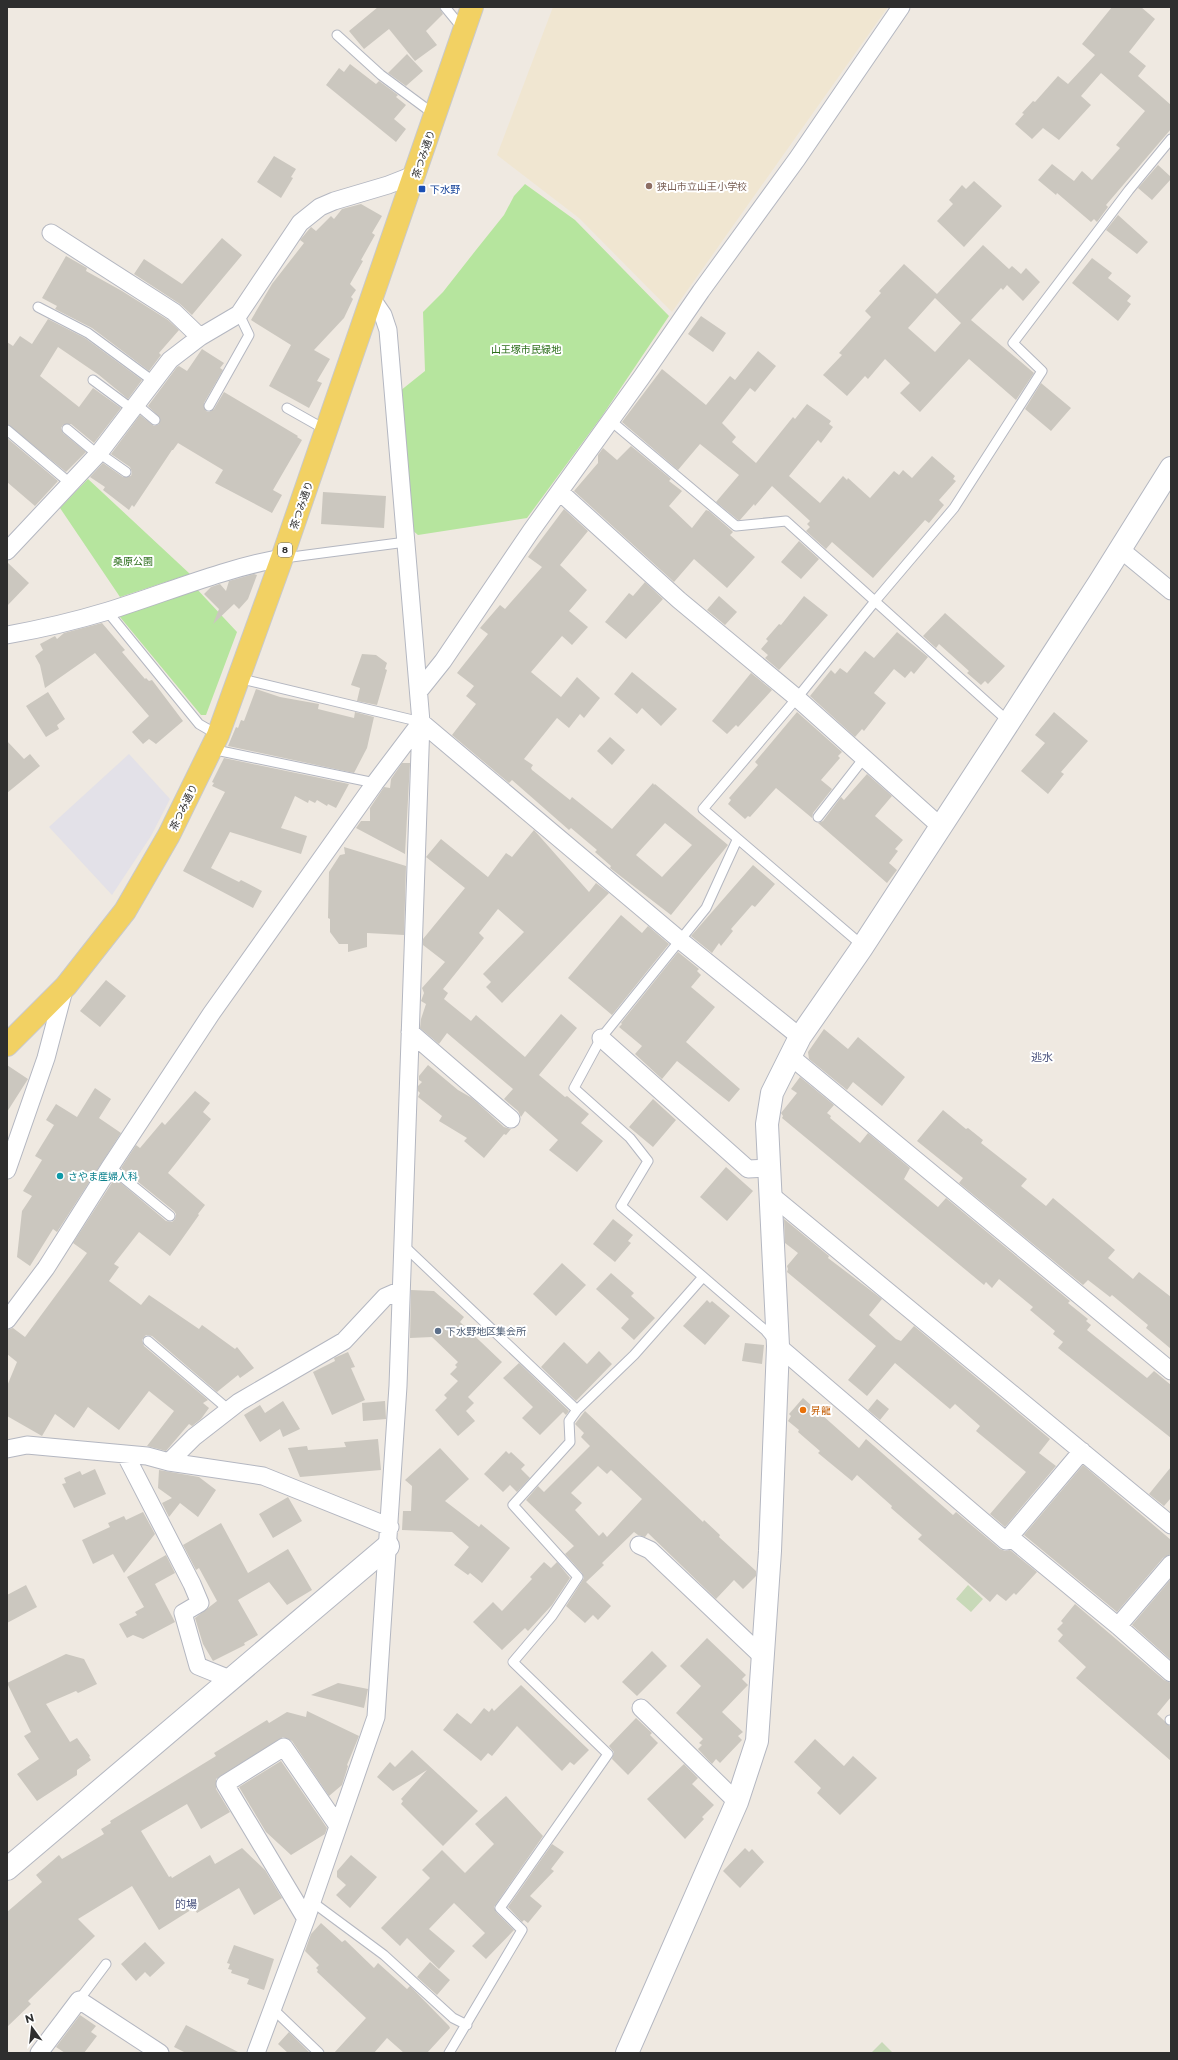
<svg xmlns="http://www.w3.org/2000/svg" width="1178" height="2060" font-family="Montserrat,'Noto Sans JP',sans-serif">
  <style>
    .industrial { fill: #e3e1e8 }
    .education { fill: #f0e6d1 }
    .green { fill: #b6e59e }
    .cemetery { fill: #c8d9b8 }
    .building { fill: #cbc7bf; fill-rule: evenodd }
    .lines { fill: none; stroke-linecap: round; stroke-linejoin: round }
    .lane-casing { stroke: #b4b7c1; stroke-width: 11 }
    .street-casing { stroke: #b4b7c1; stroke-width: 19 }
    .secondary-casing { stroke: #b4b7c1; stroke-width: 24 }
    .primary-casing { stroke: #c9c9c9; stroke-width: 24 }
    .lane { stroke: #fff; stroke-width: 9 }
    .street { stroke: #fff; stroke-width: 17 }
    .secondary { stroke: #fff; stroke-width: 22 }
    .primary { stroke: #f2d163; stroke-width: 22 }
    .education-dot { fill: #8d6e63; stroke: #fff; stroke-width: 1.5 }
    .transit-dot { fill: #1a4fb4; stroke: #fff; stroke-width: 1.5 }
    .culture-dot { fill: #0f9aa8; stroke: #fff; stroke-width: 1.5 }
    .service-dot { fill: #5c6f8a; stroke: #fff; stroke-width: 1.5 }
    .food-dot { fill: #e8710a; stroke: #fff; stroke-width: 1.5 }
    .labels { text-anchor: middle; stroke-width: 4; stroke-linejoin: round; paint-order: stroke }
    .shield { fill: #fff; stroke: #6d6d6d; stroke-width: 1 }
    .shield-label { font-size: 9px; font-weight: bold; fill: #2e2e2e }
    .street-label { font-size: 10px; fill: #2e2e2e; stroke: #fff }
    .education-label { font-size: 10px; fill: #785e54; stroke: #fff; text-anchor: start }
    .transit-label { font-size: 10px; fill: #164399; stroke: #fff; text-anchor: start }
    .park-label { font-size: 10px; fill: #2c6e1b; stroke: #fff }
    .culture-label { font-size: 10px; fill: #0d838f; stroke: #fff; text-anchor: start }
    .service-label { font-size: 10px; fill: #4e5e75; stroke: #fff; text-anchor: start }
    .food-label { font-size: 10px; fill: #c56008; stroke: #fff; text-anchor: start }
    .neighbourhood-label { font-size: 11px; fill: #4d5680; stroke: #fff }
  </style>
  <rect width="100%" height="100%" fill="#efe9e1"/>
  <path class="industrial" d="M129,754L170,799L151,836L112,895L49,827Z"/>
  <path class="education" d="M553,7H888L672,312L579,218L497,155Z"/>
  <path class="green" d="M525,184L575,220L669,316L602,416L527,518L418,535L411,529L400,391L425,371L423,312L443,292L476,250L504,215L514,196Z
    M88,479L190,574L120,597L60,508Z
    M195,587L237,632L206,715H201L120,617L122,611Z"/>
  <path class="cemetery" d="M968,1585L983,1599L971,1612L956,1599Z
    M882,2042L893,2053H871Z"/>
  <path class="building" d="M378,7H439L443,14L426,31L437,45L415,61L389,29L364,49L349,31Z
    M1112,7H1141L1155,19L1129,52L1146,66L1138,76L1171,105V129L1106,205L1108,207L1097,222L1094,219L1091,222L1057,193L1056,195L1038,180L1052,164L1074,181L1082,171L1092,180L1120,148L1116,145L1145,111L1101,73L1081,96L1091,105L1059,140L1043,128L1032,139L1015,124L1024,114L1022,113L1033,101L1035,102L1058,76L1068,84L1095,55L1082,44Z
    M407,54L423,71L406,86L388,73Z
    M350,64L376,84L379,81L398,95L396,97L406,105L394,119L406,129L396,142L326,85L339,68L344,72Z
    M274,156L296,169L291,177L293,178L281,198L257,182Z
    M1158,165L1171,177V179L1152,200L1138,188Z
    M974,181L1002,206L964,247L937,221L953,204L949,200L962,185L966,189Z
    M361,204L382,216L372,233L375,235L361,260L363,261L350,284L356,290L351,297L353,299L344,318L314,350L330,359L317,381L322,383L309,408L269,386L291,345L251,320L272,284L304,243L300,240L311,227L316,231L331,216L334,219L342,209Z
    M1118,215L1148,242L1137,254L1106,230Z
    M222,238L242,255L192,315L180,304L134,274L144,259L182,284Z
    M983,245L1009,269L1012,266L1021,274L1026,268L1040,282L1023,301L1007,285L1003,290L1001,288L971,320L1034,373L1016,400L969,359L920,412L900,393L910,383L885,359L868,379L865,376L847,396L823,375L842,355L839,353L871,317L865,311L881,293L879,291L904,264L937,294ZM935,298L961,323L935,352L908,328Z
    M66,256L87,268L86,271L122,291L168,320L179,330L159,353L161,355L149,371L92,328L55,309L57,306L42,298Z
    M1092,258L1112,273L1108,278L1131,296L1127,301L1131,304L1118,321L1072,283Z
    M701,316L726,333L713,352L688,334Z
    M48,319L85,338L142,380L128,399L99,375L58,347L40,376L79,407L93,388L121,408L94,443L71,424L63,425L61,428L63,433L86,452L66,472L7,424V342L13,346L20,336L32,344Z
    M202,349L224,363L220,368L223,370L204,403L206,411L209,412L214,409L224,392L298,436L297,437L302,440L273,490L282,495L272,513L215,483L223,470L178,443L173,450H172L134,507L132,505L129,510L103,490L105,487L90,477L103,463L123,477L131,476L132,472L130,467L111,454L140,415L154,426L159,424L160,418L148,406L177,367L179,366L187,371Z
    M758,351L776,366L755,392L750,388L722,423L736,437L732,442L756,463L793,417L795,419L807,404L831,421L829,424L833,427L821,443L818,440L789,476L820,503L843,476L847,480L848,478L870,498L894,471L899,475L903,470L912,478L932,456L955,476L953,479L956,481L939,500L944,505L929,523L925,520L873,578L832,542L826,549L806,531L810,527L807,524L810,521L809,520L772,486L755,506L754,504L740,520H738L716,502L739,475L700,444L678,470L622,422L662,369L706,405L730,376L735,380Z
    M1041,383L1071,408L1051,431L1025,409Z
    M7,438L58,481L35,506L7,482Z
    M631,446L671,479L669,481L682,491L669,506L692,528L706,510L709,511L731,530L733,532L730,535L755,557L727,588L694,559L674,582L574,491L598,463V455L603,448L617,460Z
    M323,492L386,496L384,528L321,524Z
    M564,509L588,531L560,565L587,590L569,611L588,627L572,645L562,636L531,672L561,697L577,677L600,698L584,718L580,714L569,728L557,718L524,759L533,765L531,768L532,770L570,800L572,797L612,829L653,783L654,785L655,784L728,845L671,915L610,868L611,866L595,852L597,850L571,828L569,830L512,780L509,783L452,735L476,704L466,696L474,686L457,673L488,634L480,628L500,605L505,609L542,567L528,557ZM665,823L692,845L662,877L636,855Z
    M799,541L819,559L801,579L781,562Z
    M7,562L29,583L7,606Z
    M254,574L257,575L248,599L239,609L234,604L213,624L219,609L204,594L211,587L220,584L226,591L229,581Z
    M645,582L663,599L626,639L605,622L629,593L633,596Z
    M719,596L737,612L725,625L707,610Z
    M804,596L828,615L779,670L765,658L768,655L761,649L768,641L766,639L779,624L781,625Z
    M945,613L1005,666L988,684L985,681L981,685L967,673L969,671L939,644L936,648L923,636Z
    M102,623L125,650L122,652L145,679L146,678L149,681L152,680L183,721L156,744L149,739L143,744L132,732L149,716L95,653L45,688L40,665L35,656L43,650L40,644L55,636L57,639L64,633Z
    M897,632L928,657L914,674L911,671L905,678L894,669L874,693L886,703L864,731L862,729L855,737L810,696L831,670L835,674L840,668L847,673L865,651L874,658Z
    M362,654L376,655L387,663L385,669L387,670L377,705L357,701L360,688L351,685Z
    M632,672L677,709L661,726L642,708L637,714L614,694Z
    M751,673L772,690L738,727L736,725L727,734L712,721Z
    M256,689L280,697L319,704L318,709L354,718L355,712L374,717L367,748L354,773L228,746L236,727L238,728L241,720L244,721Z
    M48,692L65,719L57,725L59,729L46,737L26,706Z
    M797,712L842,752L838,756L840,758L821,780L832,789L813,813L812,818L776,788L750,817L748,816L745,819L728,804L731,800L729,798L758,765L755,762Z
    M1054,712L1088,741L1061,772L1064,774L1048,794L1021,771L1045,743L1035,735Z
    M610,737L625,750L612,765L597,751Z
    M7,741L24,759L30,754L40,766L7,793Z
    M224,758L349,784L336,808L328,804L327,806L317,800L315,803L309,800L308,803L295,796L281,828L307,836L301,854L230,832L211,868L239,882L241,880L262,891L253,908L183,871L225,792L212,786L214,783L212,782Z
    M402,763H410L405,854L356,828L361,821H370V808L384,787L390,788L391,779Z
    M867,774L892,796L875,816L903,840L895,849L898,851L889,863L897,870L887,883L818,823L823,821L841,797L844,800Z
    M534,830L589,892L596,883L609,893L502,1003L486,987L491,982L483,974L524,932L498,909L479,933L484,938L443,989L448,993L444,999L471,1021L476,1015L525,1057L561,1014L577,1028L539,1075L565,1097L567,1096L589,1114L581,1123L603,1141L577,1172L549,1150L558,1140L525,1111L521,1117L518,1111L504,1099L513,1089L447,1033L439,1044L420,1028L421,1019L426,1004L421,1001L424,993L422,988L445,962L423,945V939L465,888L426,857L441,839L488,877L506,853L512,857Z
    M344,847L406,866L404,935L367,933V947L348,952V944H339L330,932V919L328,918L329,872L340,855L345,854Z
    M753,865L775,884L755,907L752,905L731,929L733,931L721,946L719,943L712,953L691,936Z
    M621,915L642,933L648,926L669,944L612,1015L568,978Z
    M678,952L699,969L697,971L701,975L691,987L715,1007L686,1042L740,1089L729,1102L677,1061L662,1079L635,1054L642,1046L619,1027L622,1024L621,1023Z
    M106,980L126,996L100,1027L80,1011Z
    M824,1029L848,1049L858,1037L905,1077L882,1106L853,1082L847,1090L809,1059L808,1052Z
    M7,1065L28,1079L7,1112Z
    M428,1065L458,1090L472,1098L504,1127L511,1129L506,1135L504,1134L484,1158L464,1141L467,1138L439,1121L442,1116L418,1097L420,1093L418,1091V1086L422,1082L419,1080V1076Z
    M800,1077L834,1105L827,1113L831,1116L830,1118L860,1143L868,1133L910,1168L904,1179L938,1207L946,1198L1070,1301L1068,1303L1088,1319L1086,1321L1091,1325L1087,1330L1147,1378L1154,1371L1171,1385V1438L1058,1348L1063,1342L1053,1334L1055,1331L1030,1310L1033,1307L999,1279L992,1288L986,1282L984,1285L782,1118L783,1116L781,1113L797,1093L791,1089Z
    M95,1088L111,1099L99,1118L121,1133L57,1232L53,1229L30,1266L17,1257L22,1211L32,1196L23,1191L42,1160L35,1156L54,1125L46,1120L56,1104L77,1117Z
    M195,1091L210,1103L203,1112L211,1119L168,1173L205,1205L198,1214L199,1215L170,1256L139,1232L114,1264L119,1267L109,1281L141,1305L149,1295L199,1329L202,1325L235,1349L237,1347L254,1368L240,1378L238,1375L217,1392L152,1336L146,1335L142,1340L144,1346L208,1400L203,1403L209,1408L201,1419L192,1426L189,1424L166,1451L147,1446L174,1411L149,1391L119,1430L88,1407L74,1428L55,1414L42,1436L7,1416V1386L17,1362L7,1354V1330L13,1328L25,1337L87,1253L73,1243L115,1178L166,1221L172,1222L175,1219L176,1214L174,1211L121,1168L136,1145L140,1148L162,1122L165,1125Z
    M653,1099L676,1120L653,1147L629,1127Z
    M943,1110L966,1129L968,1128L983,1140L981,1143L1027,1179L1021,1186L1046,1206L1053,1198L1115,1250L1108,1258L1133,1279L1139,1272L1171,1297V1349L1146,1328L1148,1325L1112,1295L1110,1297L1088,1280L1083,1285L959,1183L963,1178L917,1141Z
    M726,1167L753,1191L727,1221L700,1197Z
    M613,1219L633,1235L628,1241L631,1243L615,1262L593,1244Z
    M784,1219L829,1256L828,1258L882,1299L869,1315L896,1339L901,1341L914,1326L1050,1439L1039,1453L1056,1466L1005,1527L990,1514L1026,1472L976,1431L980,1426L955,1404L950,1409L895,1363L867,1396L848,1380L876,1346L787,1272L788,1269L787,1266L798,1253L785,1243Z
    M562,1263L586,1285L556,1316L533,1294Z
    M611,1273L634,1293L631,1296L655,1318L634,1340L621,1328L629,1319L596,1289Z
    M411,1290L434,1291L464,1317L460,1322L502,1362L468,1397L474,1403L466,1411L475,1421L458,1436L435,1410L447,1398L444,1395L458,1381L450,1374L457,1367L455,1365L458,1362L432,1337L410,1338Z
    M707,1300L710,1303L712,1301L730,1316L705,1345L683,1326Z
    M564,1342L587,1364L599,1351L612,1364L576,1401L541,1367Z
    M745,1343L764,1345L762,1364L742,1361Z
    M348,1352L355,1367L351,1368L365,1400L332,1415L313,1372L335,1361L334,1358Z
    M519,1363L569,1411L566,1415L563,1412L540,1435L522,1418L533,1407L503,1378Z
    M803,1398L859,1448L866,1439L953,1515L956,1512L1000,1549L1005,1551L1010,1550L1037,1572L1016,1595L1014,1593L1006,1601L997,1594L990,1602L918,1539L922,1535L891,1508L892,1506L857,1475L852,1481L818,1453L820,1451L798,1432L799,1430L788,1421L791,1416L789,1414Z
    M877,1399L889,1409L880,1420L868,1410Z
    M283,1401L300,1429L283,1437L280,1429L260,1442L244,1415L260,1405L265,1413Z
    M385,1401L386,1419L363,1421L362,1403Z
    M585,1411L703,1522L704,1520L720,1535L719,1537L756,1571V1576L743,1589L734,1580L716,1599L648,1533L645,1537L638,1535L634,1532L602,1563L604,1565L586,1582L611,1606L598,1620L593,1615L585,1623L566,1606L584,1578L582,1573L565,1554L574,1546L526,1500L538,1486L544,1492L590,1446L581,1437L584,1433L575,1424ZM598,1466L607,1474L611,1470L642,1499L607,1537L603,1532L599,1536L575,1510L582,1503L571,1493Z
    M378,1439L381,1470L300,1477L288,1448L307,1446L308,1450L346,1447L344,1442Z
    M440,1448L469,1479L445,1501L479,1527L481,1524L510,1548L482,1583L470,1573L468,1575L454,1565L469,1547L452,1532L402,1530L403,1511H411L412,1486L405,1480Z
    M506,1451L509,1454L511,1452L525,1465L521,1469L530,1478L517,1492L510,1485L503,1492L484,1474Z
    M1083,1465L1171,1540V1554L1163,1558L1117,1612L1024,1535Z
    M1171,1467V1498L1164,1506L1149,1494Z
    M95,1469L106,1494L74,1508L62,1484L66,1483L64,1478L80,1471L82,1475Z
    M159,1470L199,1477L216,1490L198,1517L180,1503L169,1517L162,1503L172,1498L158,1488Z
    M288,1497L302,1521L273,1538L259,1514Z
    M143,1512L155,1534L124,1573L113,1554L93,1564L82,1540L110,1527L108,1523L124,1516L126,1520Z
    M221,1523L248,1573L288,1549L312,1590L287,1605L269,1582L238,1600L258,1635L244,1643L245,1645L213,1661L203,1644L195,1618L217,1601L199,1568L196,1570L183,1545Z
    M166,1555L175,1573L155,1584L175,1622L143,1639L133,1635L127,1638L119,1624L137,1615L135,1612L144,1607L127,1577Z
    M544,1562L551,1568L557,1562L570,1578L552,1605L528,1631L525,1628L502,1650L473,1622L493,1602L502,1611L532,1579L530,1577Z
    M1171,1579V1660L1132,1625Z
    M26,1585L37,1607L7,1623V1595Z
    M1075,1604L1164,1680L1171,1683V1697L1157,1714L1171,1727V1761L1076,1678L1086,1667L1058,1641L1063,1635L1057,1629L1063,1623L1061,1621Z
    M707,1638L746,1675L742,1679L748,1685L722,1712L743,1732L738,1736L742,1740L720,1763L716,1759L712,1764L698,1749L702,1745L699,1743L703,1739L676,1713L701,1686L680,1666Z
    M652,1651L667,1666L637,1696L622,1682Z
    M66,1654L84,1659L97,1684L78,1693L76,1691L46,1704L70,1742L77,1738L90,1756L89,1757L91,1760L77,1770V1775L37,1801L17,1774L39,1759L24,1736L31,1732L7,1683Z
    M338,1683L368,1689L364,1708L311,1695Z
    M521,1685L589,1750L574,1765L570,1762L562,1771L517,1726L492,1756L488,1753L481,1761L443,1730L457,1713L471,1724L484,1708L489,1712L492,1708L494,1711Z
    M307,1711L359,1736L347,1765L348,1766L342,1785L329,1796L292,1741L283,1737L216,1779V1789L230,1812L201,1829L187,1804L141,1831L169,1877L171,1876L172,1878L210,1855L215,1864L242,1848L265,1870L282,1898L254,1915L239,1888L197,1913L194,1908L159,1930L132,1886L78,1919L95,1936L28,2001L31,2004L7,2027V1912L42,1882L36,1875L59,1855L62,1859L104,1834L101,1829L111,1823L110,1821L216,1756L214,1753L267,1720L269,1723L287,1712L306,1717Z
    M636,1718L652,1733L650,1735L658,1743L628,1775L612,1759L614,1752L609,1746Z
    M815,1739L844,1766L853,1756L877,1778L840,1815L817,1793L821,1788L794,1762Z
    M412,1750L478,1811L443,1846L401,1804L403,1801L401,1799L427,1770L393,1791L377,1777L390,1762L395,1767Z
    M281,1761L327,1828L325,1834L291,1855L266,1832L239,1787Z
    M684,1764L698,1778L692,1784L714,1805L702,1817L704,1819L685,1839L647,1799Z
    M506,1796L543,1836L494,1907L496,1912L514,1930L486,1959L472,1946L485,1933L454,1903L429,1929L455,1951L439,1969L407,1938L400,1946L381,1928L430,1878L422,1870L442,1850L465,1873L494,1844L475,1824Z
    M552,1844L564,1852L551,1869L554,1871L530,1896L542,1906L528,1923L524,1920L522,1922L508,1907Z
    M745,1848L749,1852L752,1849L764,1862L740,1888L723,1871Z
    M351,1855L377,1877L350,1908L336,1895L346,1885L337,1877V1871Z
    M321,1923L342,1942L345,1940L374,1968L378,1963L407,1989L410,1986L449,2026L450,2028L427,2053H404L387,2038L374,2053H334L366,2018L317,1972L318,1970L316,1968L319,1965L305,1951L311,1934Z
    M145,1942L165,1963L150,1977L145,1972L136,1981L121,1964Z
    M234,1945L274,1959L264,1990L247,1984L249,1979L231,1973L232,1970L228,1969L230,1964L227,1963Z
    M430,1962L450,1980L437,1995L417,1977Z
    M80,2015L96,2026L91,2032L97,2036L84,2053H65L56,2047Z
    M186,2025L240,2053H186L174,2047Z
    M289,2032L310,2053H288L278,2044Z"/>
  <g class="lines">
    <defs>
      <path id="lane" d="M445,7L463,29
        M337,35L381,75L435,115
        M38,307L88,333L153,381
        M93,380L132,409
        M136,404L155,420
        M209,406L249,335L239,314
        M287,408L326,430
        M611,421L736,526L786,521L1009,722
        M67,429L97,454
        M7,430L71,484
        M99,453L126,472
        M284,558L406,542
        M107,611L199,724L218,735
        M238,678L421,722
        M211,749L375,783
        M818,817L864,758
        M737,840L706,908L601,1038L574,1088L630,1138L648,1161L621,1206L765,1330L774,1341
        M863,946L703,809L797,698L876,600L954,508L1042,371L1013,343L1129,190L1171,139
        M110,1167L170,1216
        M402,1244L577,1410
        M148,1341L229,1410
        M1170,1720H1171
        M311,1901L384,1955L453,2018L467,2025
        M79,2000L106,1964
        M272,2008L319,2053
        M449,2053L522,1930L500,1908L608,1754L513,1662L552,1616L578,1577L513,1505L570,1442L569,1421L577,1410L634,1355L703,1277"/>
      <path id="street" d="M51,233L174,312L200,337
        M560,492L679,600L797,698L940,826
        M1120,549L1171,591
        M7,551L99,453L170,360L200,337L239,314L300,223L320,207L334,201L388,185L416,174
        M7,635C41,629 75,621 108,611C166,593 222,569 282,558
        M419,691L443,661L531,531L641,378L701,291L797,159L901,7
        M410,1032L511,1119
        M601,1038L748,1169L769,1168
        M790,1056L1171,1371
        M7,1170L46,1058L65,986
        M771,1195L1171,1525
        M7,1320L46,1268L110,1167L211,1014L375,783L421,722L681,941L800,1037
        M778,1346L1006,1541L1082,1451
        M7,1449L27,1445L147,1456L169,1462L263,1476L390,1527
        M125,1454L192,1584L200,1603L183,1613L198,1666L230,1679
        M169,1462L194,1437L239,1402L344,1341L385,1297L401,1290
        M1010,1537L1118,1626L1171,1673
        M639,1545L650,1550L763,1657
        M1118,1626L1171,1564
        M641,1708L737,1802
        M306,1919L225,1784L284,1747L338,1826
        M39,2053L79,2000L160,2053
        M256,2053L306,1919L376,1717L398,1386L421,722L388,330L383,315L372,299"/>
      <path id="secondary" d="M7,1869L388,1546
        M627,2053L737,1802L757,1741L770,1551L778,1346L767,1124L772,1093L800,1037L861,949L1009,722L1099,583L1171,468"/>
      <path id="primary" d="M7,1045L66,986L125,911L169,835L218,735L282,558L472,7"/>
    </defs>
    <use href="#lane" class="lane-casing"/>
    <use href="#street" class="street-casing"/>
    <use href="#secondary" class="secondary-casing"/>
    <use href="#primary" class="primary-casing"/>
    <use href="#lane" class="lane"/>
    <use href="#street" class="street"/>
    <use href="#secondary" class="secondary"/>
    <use href="#primary" class="primary"/>
  </g>
  <circle class="education-dot" cx="649" cy="186" r="4"/>
  <rect class="transit-dot" x="418" y="185" width="8" height="8" rx="2"/>
  <circle class="culture-dot" cx="60" cy="1176" r="4"/>
  <circle class="service-dot" cx="438" cy="1331" r="4"/>
  <circle class="food-dot" cx="803" cy="1410" r="4"/>
  <g class="labels">
    <rect class="shield" x="278" y="543" width="14" height="14" rx="3"/>
    <g class="shield-label">
      <text x="285" y="553">8</text>
    </g>
    <g class="street-label">
      <text transform="translate(423 154) rotate(-71)" y="4">茶つみ通り</text>
      <text transform="translate(301 505) rotate(-71)" y="4">茶つみ通り</text>
      <text transform="translate(183 807) rotate(-64)" y="4">茶つみ通り</text>
    </g>
    <g class="education-label">
      <text x="657" y="190">狭山市立山王小学校</text>
    </g>
    <g class="transit-label">
      <text x="430" y="193">下水野</text>
    </g>
    <g class="park-label">
      <text x="526" y="353">山王塚市民緑地</text>
      <text x="133" y="565">桑原公園</text>
    </g>
    <g class="culture-label">
      <text x="68" y="1180">さやま産婦人科</text>
    </g>
    <g class="service-label">
      <text x="446" y="1335">下水野地区集会所</text>
    </g>
    <g class="food-label">
      <text x="811" y="1414">昇龍</text>
    </g>
    <g class="neighbourhood-label">
      <text x="1042" y="1061">逃水</text>
      <text x="186" y="1908">的場</text>
    </g>
  </g>
  <rect width="1178" height="2060" fill="none" stroke="#2e2e2e" stroke-width="16"/>
  <g transform="translate(32 2028) rotate(345)" stroke="#ffffff" stroke-width="3" paint-order="stroke">
  <path d="M0-3L7 15L0 10L-7 15Z" fill="#2e2e2e"/>
  <text y="-6" font-size="11" font-weight="bold" text-anchor="middle" fill="#2e2e2e">N</text>
  </g>
</svg>
